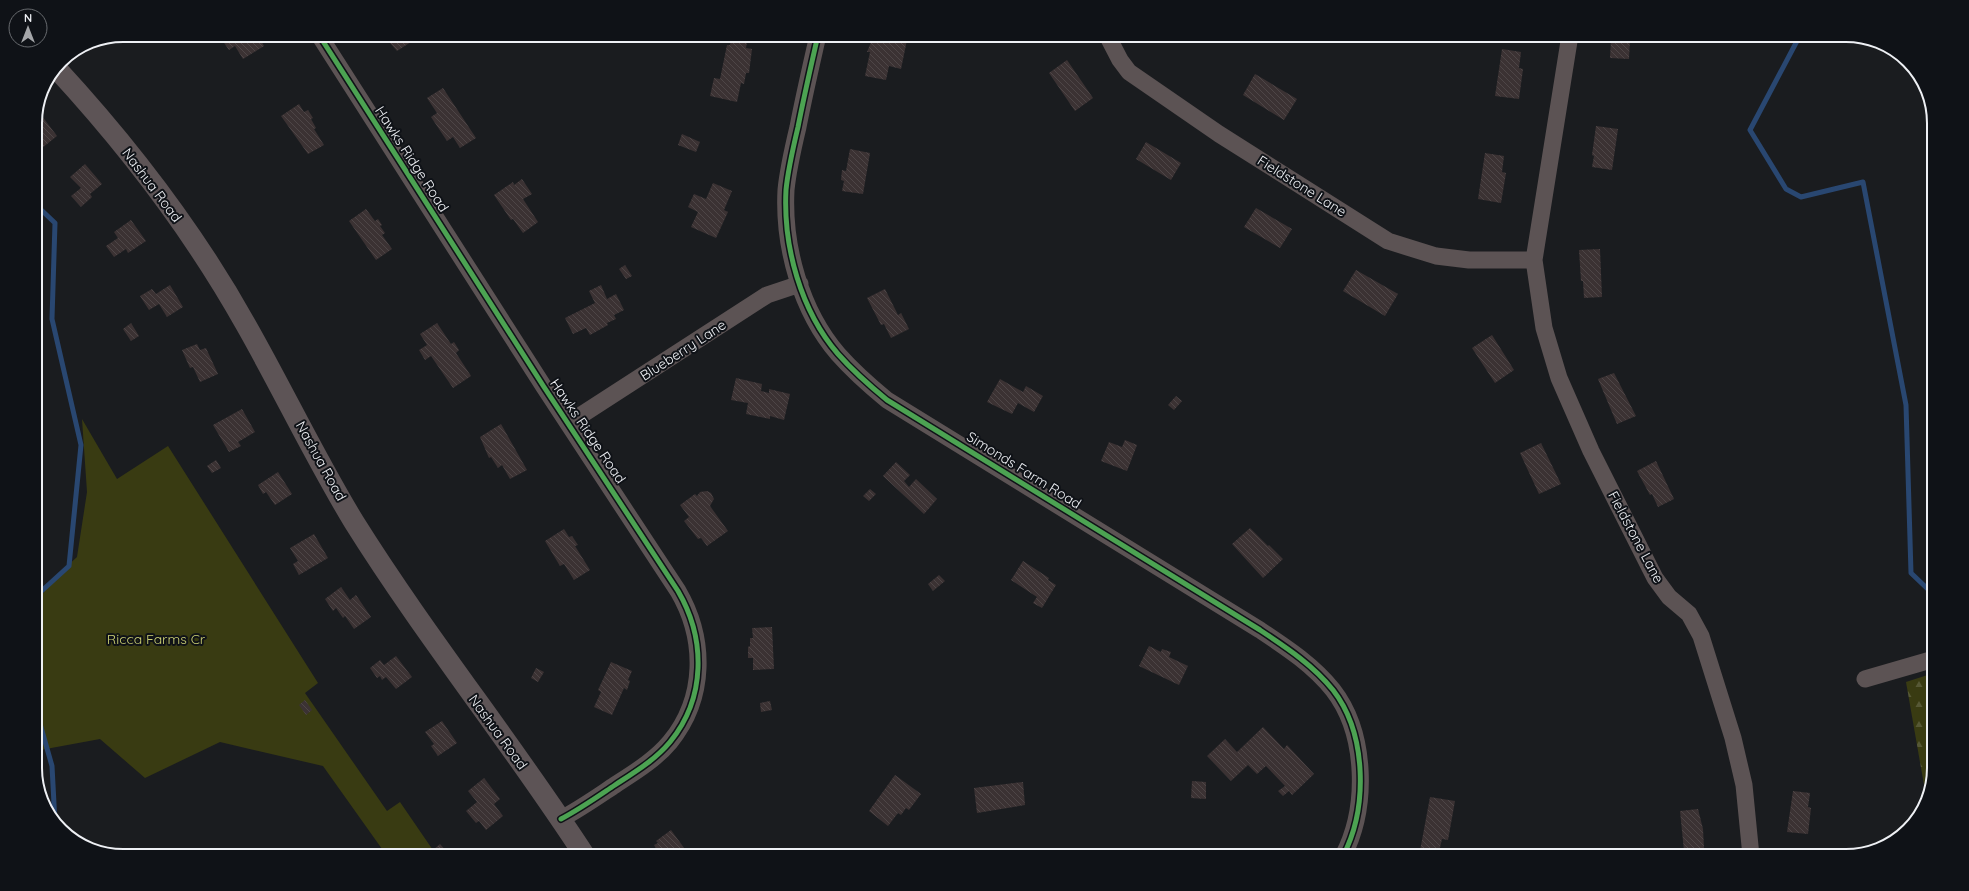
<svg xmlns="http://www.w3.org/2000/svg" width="1969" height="891" font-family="Quicksand,sans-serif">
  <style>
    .forest { fill: url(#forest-firs) }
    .green { fill: #393b12 }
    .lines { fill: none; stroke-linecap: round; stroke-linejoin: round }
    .stream { stroke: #294771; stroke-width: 5 }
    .building { fill: url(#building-back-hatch) }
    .minor { stroke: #5c5354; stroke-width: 17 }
    .major { stroke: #5d5456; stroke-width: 21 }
    .cycleway-casing { stroke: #0f1217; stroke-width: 8 }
    .cycleway { stroke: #4ca352; stroke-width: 5 }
    .labels { text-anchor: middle; stroke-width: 4; stroke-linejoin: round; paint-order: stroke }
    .street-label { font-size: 14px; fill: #eef0f4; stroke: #0f1217 }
    .park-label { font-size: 14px; fill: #ccd074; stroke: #0f1217 }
    .rim { fill: none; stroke: #eef0f4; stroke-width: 2 }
  </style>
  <defs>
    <pattern id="forest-firs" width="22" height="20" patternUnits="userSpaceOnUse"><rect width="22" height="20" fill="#393b12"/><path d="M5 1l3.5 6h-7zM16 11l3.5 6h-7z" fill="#565835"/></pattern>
    <pattern id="building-back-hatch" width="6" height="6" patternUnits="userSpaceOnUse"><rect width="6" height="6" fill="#3b3233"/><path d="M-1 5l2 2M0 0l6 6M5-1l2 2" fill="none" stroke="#4e4647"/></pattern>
  </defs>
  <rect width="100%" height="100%" fill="#1a1c1f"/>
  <path class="forest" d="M1934,673V768L1927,802L1906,682Z"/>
  <path class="green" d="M82,419L117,479L168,446L318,683L305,693L387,811L400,802L437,856H387L323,766L220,742L145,778L100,739L35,751V604L55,577L77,557L87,492Z"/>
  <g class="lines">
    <path class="stream" d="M1797,35V41L1750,130L1786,189L1801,197L1863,182L1906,405L1911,573L1934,595
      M35,204L55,223L52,319L81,445L69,566L35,597
      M35,706L52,766L55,823"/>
  </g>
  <path class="building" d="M224,35H262L259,37L264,46L243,59L235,46L229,50L220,37Z
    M383,35H410L414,40L397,51Z
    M732,35H748L746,48L752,49L749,73H746L744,84L741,83L737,102L710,96L714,78L720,79L727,45H730Z
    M874,35H896L895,38L907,40L901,69L889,66L886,80L865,76L870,52H867Z
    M1609,35H1632V40H1630L1629,59L1610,58L1611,39H1609Z
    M1502,49L1521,52L1519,68L1523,69L1519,99L1495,96Z
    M1067,60L1093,98L1075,111L1049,73Z
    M1255,74L1297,99L1284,120L1243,95Z
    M443,88L476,138L460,148L453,137L447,141L431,117L437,113L427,98Z
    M299,104L304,112L308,110L313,118L311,119L316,128L314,129L324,145L308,154L281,116Z
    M39,112L57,136L42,148L35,140V117Z
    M1596,126L1618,129L1612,170L1592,167L1594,156L1592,155Z
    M682,134L700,142L696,152L678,145Z
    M1146,142L1181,163L1171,180L1136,159Z
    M850,149L870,153L863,194L842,191L844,181L841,180L842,170L846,171Z
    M1485,153L1504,156L1502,172L1506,173L1501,203L1478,199Z
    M85,164L102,184L90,194L92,197L81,207L71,196L81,188L70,177Z
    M522,179L532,194L523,199L538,222L523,233L513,219L511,220L494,195L513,182L514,185Z
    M713,183L732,191L724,210L728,212L716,238L691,227L698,212L688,207L694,194L706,199Z
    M1256,208L1292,229L1280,248L1244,227Z
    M366,209L375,221L378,219L382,225L380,226L385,233L382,235L392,249L376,260L349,221Z
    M131,220L146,241L128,253L126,249L114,257L106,246L118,238L114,232Z
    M1600,249L1602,297L1584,298L1583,281H1581L1579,250Z
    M625,265L632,276L626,279L619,269Z
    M1356,270L1398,294L1385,316L1343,291Z
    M170,285L183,307L167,317L159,304L149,310L140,296L152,289L156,294Z
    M601,285L607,299L616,294L624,310L614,315L616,319L607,323L608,325L590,335L586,328L573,334L565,318L595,303L589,291Z
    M885,289L898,315L901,313L909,329L891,338L884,324L881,325L867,298Z
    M131,323L139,336L131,341L123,329Z
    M437,323L451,344L454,342L459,350L456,353L471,376L453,388L431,356L425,360L419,350L427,345L420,334Z
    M1492,335L1514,370L1495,383L1472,348Z
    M197,344L200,350L206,348L218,374L200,382L193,367L190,368L182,350Z
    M1614,373L1636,416L1617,424L1598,379Z
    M736,378L762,384L761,391L769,393V389L790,394L784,420L770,416V419L746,414L748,403L731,400Z
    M1000,379L1023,392L1026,386L1043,396L1034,412L1018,403L1012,414L987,402Z
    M1176,396L1182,401L1174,410L1168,405Z
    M242,409L255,432L238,442L241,446L229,452L213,425Z
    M501,424L527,470L510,479L502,465L498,468L491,457L489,458L480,437Z
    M1125,440L1137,445L1127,471L1101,461L1109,442L1122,447Z
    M1541,443L1561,484L1539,494L1520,453Z
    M216,460L221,468L212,473L207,466Z
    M1656,461L1674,499L1658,507L1652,494L1650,495L1637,471Z
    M896,462L910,475L904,481L909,487L916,479L937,499L924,514L883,476Z
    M278,472L292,494L275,505L266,492L263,494L258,485Z
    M870,489L876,494L869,501L863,496Z
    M707,491L711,493L714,499L710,506L728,531L707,546L701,538L698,539L684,521L689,517L680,505L695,494L697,496L700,492Z
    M1250,528L1268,546L1269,545L1283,559L1263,578L1232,544Z
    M564,529L569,537L572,536L578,545L575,546L590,570L574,580L564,564L560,566L545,541Z
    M314,534L328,558L299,575L293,564L298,561L290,548Z
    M1023,561L1049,578L1048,580L1056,585L1042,608L1033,603L1037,597L1011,580Z
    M939,575L945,581L933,591L928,584Z
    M341,587L350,600L356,595L371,617L354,629L345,616L343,618L336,608L333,611L325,599Z
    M772,627L774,669L753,670V658H748V647L750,646V638H753L752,628Z
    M1149,646L1161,652L1162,649L1171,652L1169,657L1188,666L1179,685L1139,666Z
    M396,656L412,677L396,689L386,677L382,680L380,676L377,678L370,668L380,660L384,665Z
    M611,662L632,671L628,680L630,681L627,690L624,688L612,715L594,707L601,692L598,690Z
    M536,668L544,672L538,682L531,678Z
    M305,700L312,710L306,715L299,705Z
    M770,701L772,710L761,712L760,703Z
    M442,721L457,743L438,756L431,746L434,744L425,732Z
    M1263,727L1284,749L1287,745L1314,774L1292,795L1289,791L1283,796L1278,791L1285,786L1266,766L1257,774L1248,765L1231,781L1207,756L1225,739L1237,752Z
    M895,775L921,794L909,810L906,808L901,815L898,813L888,826L869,811Z
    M484,778L500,799L494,804L503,816L486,830L479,821L476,823L466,811L477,802L468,791Z
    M1192,781L1206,782V799L1191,798Z
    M1023,782L1025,805L977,813L974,788Z
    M1793,791L1810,793L1808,807L1811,808L1808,834L1787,832Z
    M1430,797L1455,801L1448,840L1442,839L1438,856H1419Z
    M1698,809L1703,829L1704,848L1684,851L1680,811Z
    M671,830L690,856H661L654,845L658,843L656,841Z
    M440,844L448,853L445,856H439L433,850Z"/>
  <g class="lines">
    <path class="minor" d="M319,35L544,387L678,591C706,639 706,698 670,742C655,760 635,772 615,785C597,797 580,809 561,819
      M818,35C811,66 804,96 798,127C793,148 788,169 786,190C783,247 801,311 838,354C853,371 870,386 887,400L1260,630C1287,648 1313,665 1333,690C1367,734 1368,808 1343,856
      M1107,35L1120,60L1129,72L1219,134L1388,241L1436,256L1469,260H1534
      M1570,35L1534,260L1544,328L1559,378L1591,451L1655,578L1669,597L1689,614L1701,636L1733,738L1744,785L1751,856
      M569,423L767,295L800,284
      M1865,679L1934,659"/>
    <path class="major" d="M56,68C128,146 194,232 246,325C283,390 315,458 354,522C426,637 511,742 585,856"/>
    <defs>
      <path id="cycleway" d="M319,35L544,387L678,591C706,639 706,698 670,742C655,760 635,772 615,785C597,797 580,809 561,819
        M818,35C811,66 804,96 798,127C793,148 788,169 786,190C783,247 801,311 838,354C853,371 870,386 887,400L1260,630C1287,648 1313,665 1333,690C1367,734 1368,808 1343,856"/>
    </defs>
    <use href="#cycleway" class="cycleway-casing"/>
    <use href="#cycleway" class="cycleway"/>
  </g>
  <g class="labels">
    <g class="street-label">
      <text transform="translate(412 159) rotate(57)" y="5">Hawks Ridge Road</text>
      <text transform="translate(152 185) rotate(53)" y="5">Nashua Road</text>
      <text transform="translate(1302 186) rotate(32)" y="5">Fieldstone Lane</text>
      <text transform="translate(683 350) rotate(-33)" y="5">Blueberry Lane</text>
      <text transform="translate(588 431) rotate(56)" y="5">Hawks Ridge Road</text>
      <text transform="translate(321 461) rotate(61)" y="5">Nashua Road</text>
      <text transform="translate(1024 470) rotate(32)" y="5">Simonds Farm Road</text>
      <text transform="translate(1636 537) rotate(62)" y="5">Fieldstone Lane</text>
      <text transform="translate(498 732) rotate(54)" y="5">Nashua Road</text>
    </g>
    <g class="park-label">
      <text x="156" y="644">Ricca Farms Cr</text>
    </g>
  </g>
  <path d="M0 0H1969V891H0ZM123 42H1846A81 81 0 0 1 1927 123V768A81 81 0 0 1 1846 849H123A81 81 0 0 1 42 768V123A81 81 0 0 1 123 42Z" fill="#0f1217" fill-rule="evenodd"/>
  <path class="rim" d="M123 42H1846A81 81 0 0 1 1927 123V768A81 81 0 0 1 1846 849H123A81 81 0 0 1 42 768V123A81 81 0 0 1 123 42Z"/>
  <g transform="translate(28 28)"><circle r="19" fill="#0f1217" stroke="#686b6f"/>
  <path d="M0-3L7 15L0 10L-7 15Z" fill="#a4a6a9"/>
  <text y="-6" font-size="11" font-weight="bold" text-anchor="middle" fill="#eef0f4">N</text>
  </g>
</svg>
